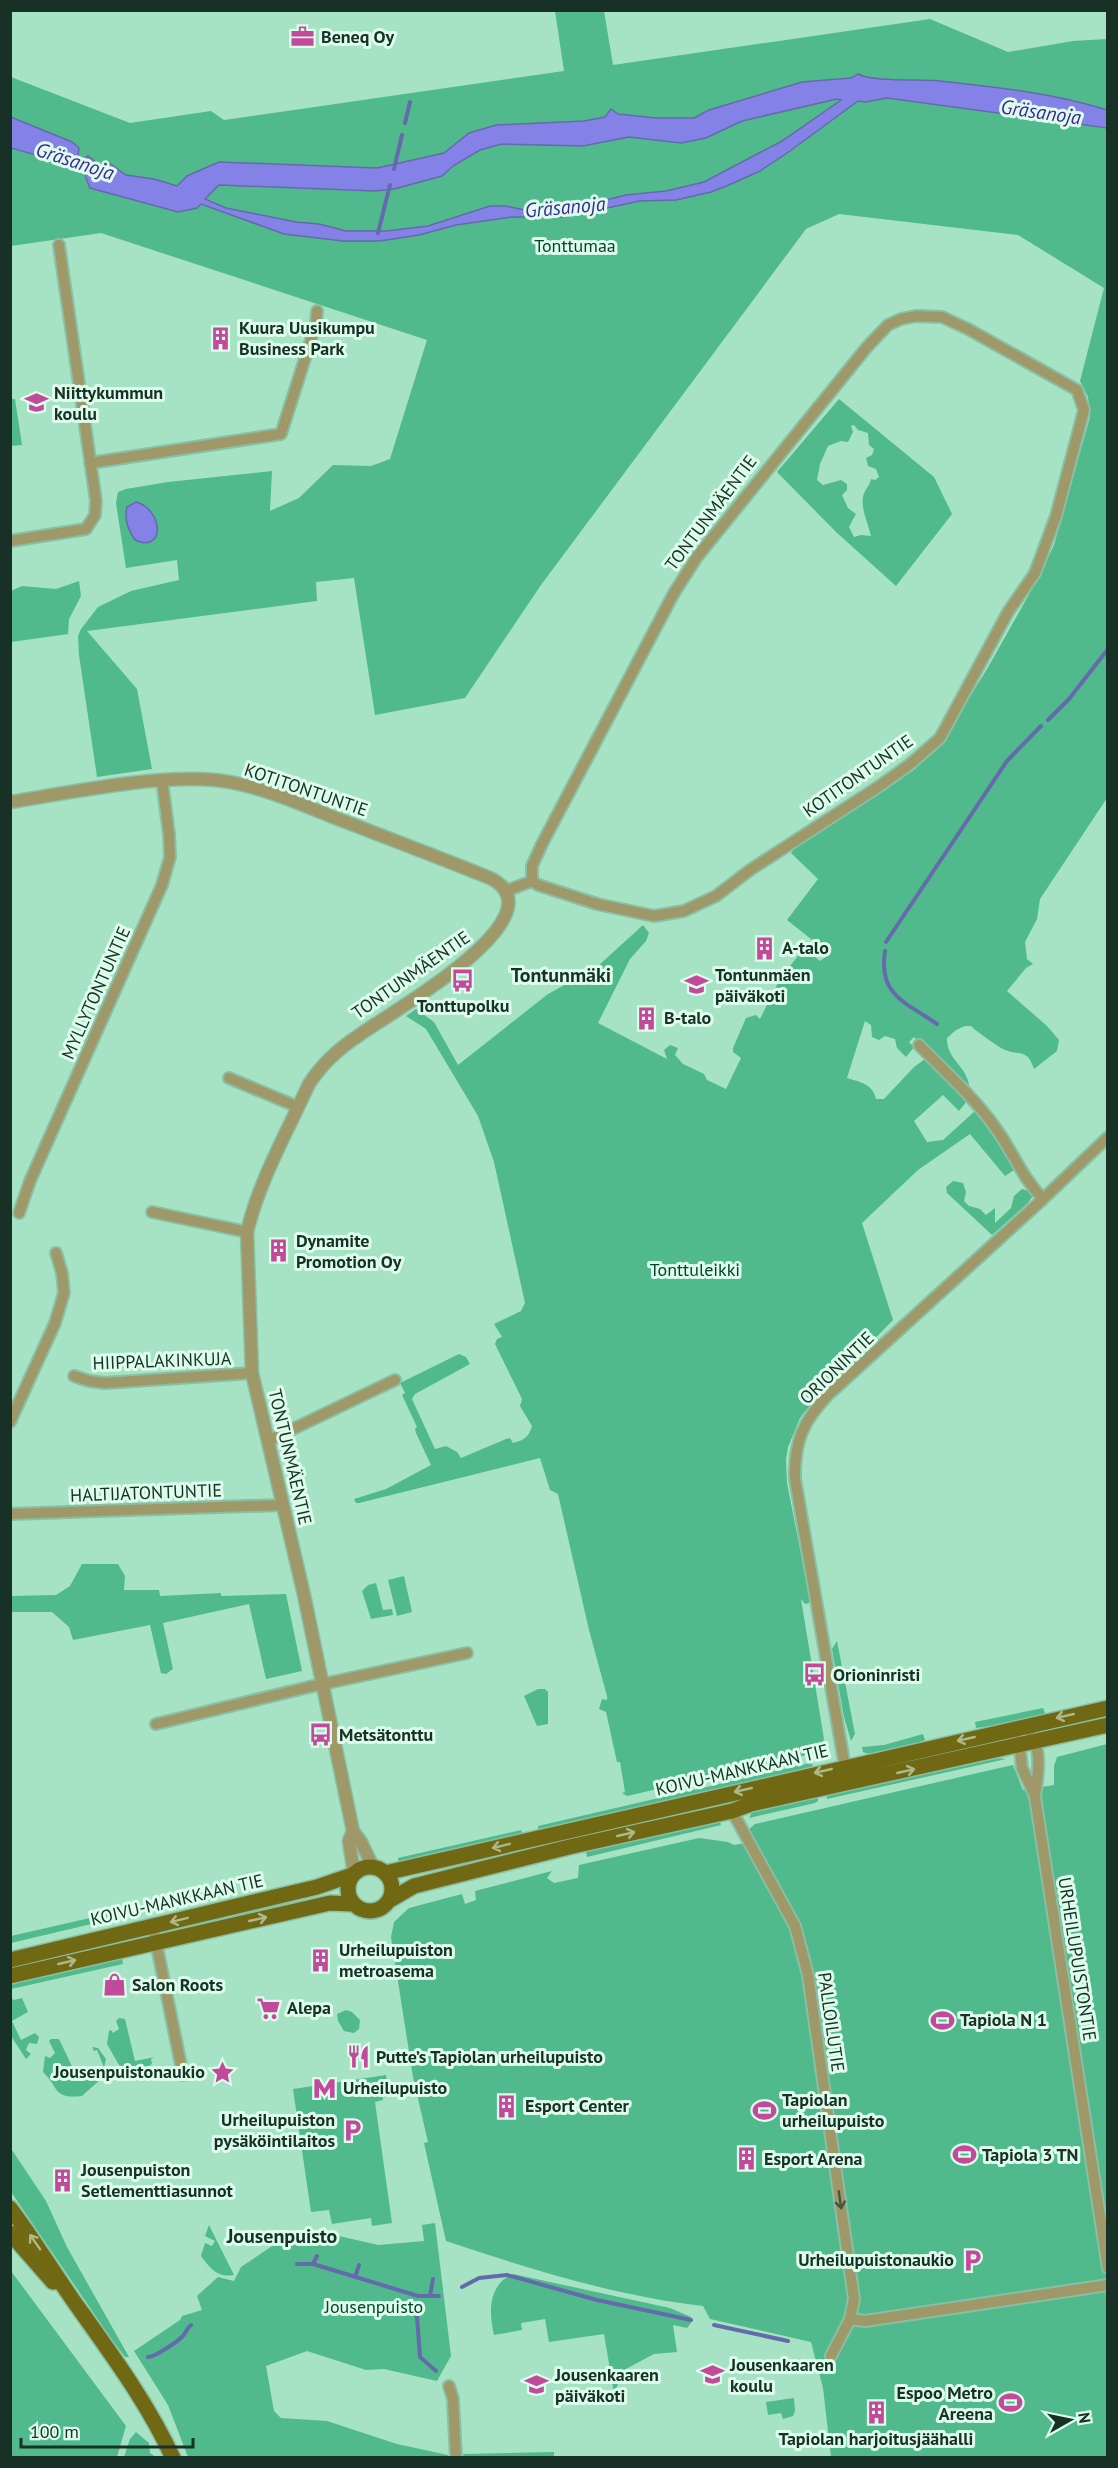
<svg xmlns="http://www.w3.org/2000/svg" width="1118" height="2468" font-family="'PT Sans',sans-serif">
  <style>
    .green { fill: #50ba8d; fill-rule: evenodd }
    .water { fill: #8482e6; stroke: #646aac; stroke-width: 1.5; fill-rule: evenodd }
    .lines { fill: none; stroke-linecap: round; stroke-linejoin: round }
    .stream { stroke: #646aac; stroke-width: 4 }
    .minor-casing { stroke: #89bfa4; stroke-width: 14 }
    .tertiary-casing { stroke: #89bfa4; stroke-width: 15 }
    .primary-casing { stroke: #89bfa4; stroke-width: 18 }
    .minor { stroke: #9f996a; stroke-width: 10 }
    .tertiary { stroke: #9f996a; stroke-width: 12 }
    .primary { stroke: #716813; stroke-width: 15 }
    .oneway { stroke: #acb98a }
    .oneway2 { stroke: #47553e }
    .labels { text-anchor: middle; stroke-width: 6; stroke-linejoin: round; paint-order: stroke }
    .poi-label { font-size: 18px; font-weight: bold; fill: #183126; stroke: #ddfcec; text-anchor: start }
    .park-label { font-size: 18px; fill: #04422c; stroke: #ddfcec }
    .street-label { font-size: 18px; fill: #183126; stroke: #ddfcec }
    .water-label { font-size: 20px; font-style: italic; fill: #3c269a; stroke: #ddfcec }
    .neighbourhood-label { font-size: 20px; font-weight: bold; fill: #183126; stroke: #ddfcec }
  </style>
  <rect width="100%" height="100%" fill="#a5e3c4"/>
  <path class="green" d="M555,11H604L613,65L930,19L1008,52L1073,41L1107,39V798L1040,899L1037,919L1025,942L1027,959L1033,964L1026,968L1007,991L1047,1026L1059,1040L1057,1051L1034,1069C1027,1047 1019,1057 1003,1049C1000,1048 973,1029 971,1026H965L956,1030L947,1038C946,1059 968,1067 969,1086H967L914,1037L909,1042L914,1047L906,1057L897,1048L895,1039L885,1036L879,1040L872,1037L871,1025L865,1021L847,1078C860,1082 873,1084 876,1099H884L914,1067L925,1059L967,1101L959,1111L943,1095L914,1121L927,1142L943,1140L975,1111L992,1132L1014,1170L1005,1176L970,1134L918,1170L862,1223L893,1320L811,1404L800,1418L788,1447L786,1460L787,1483L810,1600L809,1603L805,1604L801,1599L824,1739L820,1752L627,1796L622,1793L625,1792L620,1762H617L606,1712L599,1709L602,1699L607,1700V1696L589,1630L558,1494L550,1490L540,1458L359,1503H356L354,1499L386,1489L431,1465L416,1433L415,1429L417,1427L402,1395L405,1393L400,1383L459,1354L466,1357L470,1364L415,1394L412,1399L435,1449L446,1446L457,1452L461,1458L506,1439L510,1438L513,1443C524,1440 529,1437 532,1426L520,1406L522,1399L495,1344L497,1339L502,1337L494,1324L521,1311L525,1303L494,1162L478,1116L426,1029L406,1016L416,1009L434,1022L458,1065L548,994L597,967L643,925L649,933L646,941L630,959L598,1023L667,1059L664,1050L670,1045L678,1048L675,1055L683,1064L704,1074L707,1080L726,1089L741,1058L733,1052V1048L746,1018L756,1015L760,1019L780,979L804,948L820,961L830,954L787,920L818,879L791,853L794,849L915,769L941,743L987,669L1041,573L1054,545L1090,417L1088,397L1080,381L1104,288L1018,235L839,214L806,229L541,585L465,698L375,715L354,578L316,582L317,601L87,631L137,689L152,769L97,777L79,655L78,636L81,629L98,607L131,591L179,580L177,560L126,568L116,503L118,492L126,489L168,482L272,471L270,511L299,498L333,465L371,466L390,459L427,340L101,233L11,246V77L130,123L211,111L224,120L564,71Z
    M11,399H15L22,445L11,446Z
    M839,399L934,477L952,514L896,586L836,532L777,472ZM854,425L858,430L868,433L869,445L874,449L872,455L866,458L868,466L876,469L879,477L875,480L871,479C870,486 864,490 863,497C861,510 868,523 871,536L861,535L854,537L849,527L856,514L848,508L842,495L847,490V484L841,480L823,485L817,480L820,464L828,446L841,441L848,442L853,432L851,426Z
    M79,581L81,596L69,619L68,634L11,642V591L22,586L56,589Z
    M953,1181L963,1183L966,1192L964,1201L969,1206L980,1209L986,1215L995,1208V1223L1011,1208L1014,1196L1022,1189L1029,1191L1033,1196L1027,1204L992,1235L947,1193L946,1187Z
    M82,1564H118L125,1576L124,1590H159L160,1596L221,1593V1596L286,1594L302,1671L266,1679L249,1604L163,1623L173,1669L166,1674L161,1673L150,1625L73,1640L69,1627L52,1612H11V1596L56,1595L70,1586Z
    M404,1576L412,1612L397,1616L388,1580Z
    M376,1583L383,1610L392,1609L393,1615L371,1619L362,1591L368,1585Z
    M837,1641L855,1734L851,1741L844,1717L832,1649Z
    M538,1689H545L548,1692V1724L537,1726L524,1696Z
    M1043,1708L1046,1716L1010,1724L976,1728L975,1722Z
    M923,1734L925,1740C906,1747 882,1760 863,1752L862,1747L884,1745Z
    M1107,1744V2457H831L823,2388L811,2342L710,2319L703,2306C615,2296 530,2269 446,2241L424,2143L428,2142L413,2077L391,1937L394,1922L409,1908L462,1894L465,1904L476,1900L475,1891L552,1871L547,1878L554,1883L578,1878L579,1865L699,1838L728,1842L734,1845L752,1842L749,1829L755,1824L995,1769L1013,1765L1023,1790L1054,1785V1766L1057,1757Z
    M994,1758L1006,1759L827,1799L826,1791L889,1782Z
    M810,1763H812L813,1768L539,1833L538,1826Z
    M818,1795V1801L815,1803L749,1818L753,1810Z
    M717,1821L720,1822L721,1825L587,1857L586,1852L593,1849Z
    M521,1830L524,1836L398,1863V1858Z
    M208,1891L210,1896L11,1943V1936Z
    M121,1954L123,1964L11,1989L10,1979Z
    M11,1998L14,2000L22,1998L28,2012L12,2021L21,2040L35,2033L39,2037L37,2044L29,2043L26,2050L31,2054L26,2059L11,2036Z
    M346,2010L352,2012L360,2020L359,2029L354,2033L344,2031L338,2021L337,2014Z
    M119,2018L125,2019L135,2061L155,2057L151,2059L152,2064L137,2073L119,2065L107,2044L109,2031L111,2030L113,2033L119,2029L116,2021Z
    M51,2039H59L78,2079L102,2067L103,2065L97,2050L94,2051L92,2047L98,2048L106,2059L104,2068L93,2076L102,2078L82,2096C53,2099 60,2089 43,2072L45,2056L50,2058L55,2053L49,2041Z
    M386,2075L389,2096L383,2097V2100L375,2102L392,2223L372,2226L371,2218L332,2224L329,2210L311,2212L293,2089Z
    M10,2147L46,2201L67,2247L129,2357H125L112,2340L11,2192Z
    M435,2223L451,2356L437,2381L384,2369L366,2370L307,2351L266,2366L274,2411L281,2418L327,2421L397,2444L448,2455V2457H188L168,2405L134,2351L180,2320L182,2316L202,2310L197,2296L218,2277L234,2281L241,2267L293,2232L313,2230L378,2245L424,2241L422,2225Z
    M209,2225L234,2275C217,2278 210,2268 201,2256L205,2243L212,2246L215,2241L205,2236Z
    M11,2271L126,2426L117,2457H11Z
    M513,2274L670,2308L691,2317V2323L687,2328L673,2325L677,2352L654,2354L624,2370L614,2393L604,2334L549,2342L545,2319L521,2323L522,2330L494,2335C490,2318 488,2296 501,2282C503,2279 510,2276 513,2274Z
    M794,2398L795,2411L793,2416L783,2419L781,2413L768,2415L766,2402Z
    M136,2432L149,2443L150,2453L156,2457H124L130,2439Z
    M554,2452V2458H464L463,2454Z"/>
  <path class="water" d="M858,74C872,82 920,79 940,81C996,87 1053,93 1107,110V128L887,98L865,102L858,101L790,151L760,171L729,185L711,192L676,200L640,201L564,217H511L456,225L419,235L380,241H343L284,234L201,204L197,208L178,212L90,188L82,168L11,148V117L72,142L79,148L78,155L83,159L88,156L99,165L109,163L126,175L154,179L177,186L187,176L219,162L377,168L444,153L469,133L496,125L584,121L605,117L611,109L618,114L656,118H694L709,110L802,82L851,78ZM837,99L841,100L782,141L704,182L666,191L626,195L590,204L555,203L525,210L505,206H490L428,226L386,231H346L319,224L296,222L226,208L205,199L219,185L375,191L394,189L442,176L453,166L480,150L502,144L583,146L629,137L681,143L706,138L742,121Z
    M136,502C163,509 166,554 135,540C128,530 124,519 127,507Z"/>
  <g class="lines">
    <path class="stream" d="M405,123L410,102
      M394,169L402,135
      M378,233L390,185
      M1048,720L1069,699L1108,649
      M886,942L1007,761L1041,726
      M885,951C878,996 906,1002 937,1024
      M297,2264H313L418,2296H439
      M313,2264L317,2256
      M355,2277L359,2265
      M462,2287L479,2278L507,2275L597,2300L691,2320
      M430,2296L433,2279
      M411,2305L417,2317L420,2357L436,2371
      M714,2325L788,2341
      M148,2357C153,2358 177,2342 182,2337C186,2333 186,2329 191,2325"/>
    <defs>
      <path id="minor" d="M90,463L281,434L316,324L317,311
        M10,541L86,529L95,515L96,501L59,245
        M506,891L532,881V866L542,844L674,593L697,557L867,347L888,325L901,319L916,316L942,317L968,329L1077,390L1084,410L1056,516L1035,573L1008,612L940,738L909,765L878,787L750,870L716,896L684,911L654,916L597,904L538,885L532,881
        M919,1045C945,1072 976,1099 997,1130C1014,1154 1022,1177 1043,1199
        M229,1078L298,1107
        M152,1212L247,1232
        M19,1213L30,1181L162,885L170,857L169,834L162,781
        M74,1376L89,1381L105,1383L252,1373
        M10,1422L55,1323L64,1293L62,1273L56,1253
        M268,1441L395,1380
        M10,1514L282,1505
        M156,1724L309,1687L467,1653
        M1031,1736C1043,1752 1037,1778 1035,1797L1108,2268
        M1019,1741L1022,1768L1034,1794
        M846,1773L795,1479C794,1441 803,1421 829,1394L1043,1199L1108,1137
        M732,1811L795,1926L808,1975L854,2299L850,2319L831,2356
        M153,1927L183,2075
        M850,2319L865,2321L1108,2285
        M449,2386L453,2399L456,2458"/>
      <path id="tertiary" d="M10,802C73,792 152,775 215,780C255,784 296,802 333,817C385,837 438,857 490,878C566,916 384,1016 358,1036C338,1049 322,1064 309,1084C287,1132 259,1181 247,1232L252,1373L304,1595L353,1831L361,1842L373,1867
        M353,1831L349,1841L354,1874"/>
      <path id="primary" d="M348 1889a22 22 0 1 1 44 0a22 22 0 1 1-44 0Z
        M385,1873L1108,1708
        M390,1900L414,1886L569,1847L732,1811L751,1804L1108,1725
        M10,1960L317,1887L352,1875
        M10,1976L330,1903L353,1904
        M10,2208C35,2241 56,2277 80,2310C114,2358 148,2404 173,2458
        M10,2233L53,2282"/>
    </defs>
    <use href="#minor" class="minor-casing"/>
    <use href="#tertiary" class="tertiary-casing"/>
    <use href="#primary" class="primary-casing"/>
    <use href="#minor" class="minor"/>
    <use href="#tertiary" class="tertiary"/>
    <use href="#primary" class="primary"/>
  </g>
  <defs><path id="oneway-shaft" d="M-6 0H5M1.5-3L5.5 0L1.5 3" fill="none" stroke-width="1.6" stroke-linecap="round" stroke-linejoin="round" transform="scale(1.5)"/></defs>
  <g class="oneway">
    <use href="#oneway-shaft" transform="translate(1065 1716) rotate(167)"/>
    <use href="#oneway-shaft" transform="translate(966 1739) rotate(167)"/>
    <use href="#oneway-shaft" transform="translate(823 1771) rotate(167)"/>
    <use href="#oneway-shaft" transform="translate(906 1771) rotate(-13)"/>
    <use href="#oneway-shaft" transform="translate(743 1790) rotate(167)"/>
    <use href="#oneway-shaft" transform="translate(626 1834) rotate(-13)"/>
    <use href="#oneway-shaft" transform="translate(501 1846) rotate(166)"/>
    <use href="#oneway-shaft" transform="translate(258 1919) rotate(-13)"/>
    <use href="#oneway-shaft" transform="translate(179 1920) rotate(166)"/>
    <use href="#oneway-shaft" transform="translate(67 1962) rotate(-13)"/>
    <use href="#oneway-shaft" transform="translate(35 2242) rotate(-125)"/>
  </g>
  <use class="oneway2" href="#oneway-shaft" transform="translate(840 2200) rotate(82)"/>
  <defs>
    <symbol id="office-bare" viewBox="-9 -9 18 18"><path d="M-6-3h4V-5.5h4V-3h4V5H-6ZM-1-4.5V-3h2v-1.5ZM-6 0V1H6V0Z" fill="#c3499b" stroke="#ddfcec" stroke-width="2.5" paint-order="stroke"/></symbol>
    <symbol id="building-bare" viewBox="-9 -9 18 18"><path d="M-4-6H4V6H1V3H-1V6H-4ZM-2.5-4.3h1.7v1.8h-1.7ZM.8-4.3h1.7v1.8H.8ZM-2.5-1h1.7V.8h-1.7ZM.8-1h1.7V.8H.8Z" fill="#c3499b" stroke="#ddfcec" stroke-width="2.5" paint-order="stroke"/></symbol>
    <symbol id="school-bare" viewBox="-9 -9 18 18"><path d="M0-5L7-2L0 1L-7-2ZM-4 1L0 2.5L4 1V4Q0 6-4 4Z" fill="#c3499b" stroke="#ddfcec" stroke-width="2.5" paint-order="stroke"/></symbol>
    <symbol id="bus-bare" viewBox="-9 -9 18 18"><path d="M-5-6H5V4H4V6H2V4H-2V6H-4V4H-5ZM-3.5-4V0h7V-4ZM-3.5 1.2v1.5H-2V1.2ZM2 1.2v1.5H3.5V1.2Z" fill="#c3499b" stroke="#ddfcec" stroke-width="2.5" paint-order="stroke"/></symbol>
    <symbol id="shop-bare" viewBox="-9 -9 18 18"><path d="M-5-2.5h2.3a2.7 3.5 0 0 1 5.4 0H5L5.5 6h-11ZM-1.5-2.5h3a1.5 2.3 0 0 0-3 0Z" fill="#c3499b" stroke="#ddfcec" stroke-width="2.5" paint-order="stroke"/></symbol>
    <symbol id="supermarket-bare" viewBox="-9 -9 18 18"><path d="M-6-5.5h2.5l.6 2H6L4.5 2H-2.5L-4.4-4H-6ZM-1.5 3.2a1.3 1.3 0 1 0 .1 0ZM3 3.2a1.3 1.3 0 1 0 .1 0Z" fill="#c3499b" stroke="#ddfcec" stroke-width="2.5" paint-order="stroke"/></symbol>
    <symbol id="stadium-bare" viewBox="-9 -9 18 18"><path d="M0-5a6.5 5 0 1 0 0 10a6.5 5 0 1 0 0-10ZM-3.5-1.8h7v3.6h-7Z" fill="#c3499b" stroke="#ddfcec" stroke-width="2.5" paint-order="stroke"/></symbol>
    <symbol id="restaurant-bare" viewBox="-9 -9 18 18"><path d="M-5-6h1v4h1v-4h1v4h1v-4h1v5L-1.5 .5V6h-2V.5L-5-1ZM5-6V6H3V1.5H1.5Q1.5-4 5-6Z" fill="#c3499b" stroke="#ddfcec" stroke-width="2.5" paint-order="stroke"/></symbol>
    <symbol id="sight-bare" viewBox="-9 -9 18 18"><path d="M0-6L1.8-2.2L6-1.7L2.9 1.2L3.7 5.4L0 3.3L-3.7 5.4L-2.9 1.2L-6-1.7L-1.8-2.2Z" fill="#c3499b" stroke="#ddfcec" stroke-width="2.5" paint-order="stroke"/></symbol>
    <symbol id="metro-bare" viewBox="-9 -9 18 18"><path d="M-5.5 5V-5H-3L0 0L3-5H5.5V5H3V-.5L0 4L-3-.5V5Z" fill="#c3499b" stroke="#ddfcec" stroke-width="2.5" paint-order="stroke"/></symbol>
    <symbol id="parking-bare" viewBox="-9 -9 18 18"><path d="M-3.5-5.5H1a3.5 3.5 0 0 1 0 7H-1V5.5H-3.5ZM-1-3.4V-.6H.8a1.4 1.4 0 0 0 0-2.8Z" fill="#c3499b" stroke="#ddfcec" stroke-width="2.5" paint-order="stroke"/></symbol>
  </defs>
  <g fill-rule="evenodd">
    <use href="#office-bare" x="286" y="20" width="33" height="33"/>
    <use href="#building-bare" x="204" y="322" width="33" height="33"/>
    <use href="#school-bare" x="20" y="386" width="33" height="33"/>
    <use href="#building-bare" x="748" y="932" width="33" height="33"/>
    <use href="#bus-bare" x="446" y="964" width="33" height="33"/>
    <use href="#school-bare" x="680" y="968" width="33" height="33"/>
    <use href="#building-bare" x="630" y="1002" width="33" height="33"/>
    <use href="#building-bare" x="262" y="1234" width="33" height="33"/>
    <use href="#bus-bare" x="798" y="1658" width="33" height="33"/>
    <use href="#bus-bare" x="304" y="1718" width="33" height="33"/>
    <use href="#building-bare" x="304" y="1944" width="33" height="33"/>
    <use href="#shop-bare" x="98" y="1968" width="33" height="33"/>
    <use href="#supermarket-bare" x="252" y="1992" width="33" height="33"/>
    <use href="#stadium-bare" x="926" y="2004" width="33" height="33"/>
    <use href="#restaurant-bare" x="342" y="2040" width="33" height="33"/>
    <use href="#sight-bare" x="206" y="2056" width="33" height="33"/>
    <use href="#metro-bare" x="308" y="2072" width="33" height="33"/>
    <use href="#building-bare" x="490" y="2090" width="33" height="33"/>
    <use href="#stadium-bare" x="748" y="2094" width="33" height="33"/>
    <use href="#parking-bare" x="336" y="2114" width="33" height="33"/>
    <use href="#stadium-bare" x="948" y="2138" width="33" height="33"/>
    <use href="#building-bare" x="730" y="2142" width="33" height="33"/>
    <use href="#building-bare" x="46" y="2164" width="33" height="33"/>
    <use href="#parking-bare" x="956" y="2244" width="33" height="33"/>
    <use href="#school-bare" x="696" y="2358" width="33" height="33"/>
    <use href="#school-bare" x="520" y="2368" width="33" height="33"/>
    <use href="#stadium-bare" x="994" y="2386" width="33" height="33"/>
    <use href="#building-bare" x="860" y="2396" width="33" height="33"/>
  </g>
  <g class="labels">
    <g class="poi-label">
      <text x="321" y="43">Beneq Oy</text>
      <text x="239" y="334">Kuura Uusikumpu<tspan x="239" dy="21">Business Park</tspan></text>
      <text x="54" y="399">Niittykummun<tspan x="54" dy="21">koulu</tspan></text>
      <text x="782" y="954">A-talo</text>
      <text x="715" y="981">Tontunmäen<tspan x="715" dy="21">päiväkoti</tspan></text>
      <text x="463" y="1012" text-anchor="middle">Tonttupolku</text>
      <text x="664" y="1024">B-talo</text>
      <text x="296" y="1247">Dynamite<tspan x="296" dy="21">Promotion Oy</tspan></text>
      <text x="833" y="1681">Orioninristi</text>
      <text x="339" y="1741">Metsätonttu</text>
      <text x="339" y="1956">Urheilupuiston<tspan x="339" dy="21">metroasema</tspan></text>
      <text x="132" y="1991">Salon Roots</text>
      <text x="287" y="2014">Alepa</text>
      <text x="960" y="2026">Tapiola N 1</text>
      <text x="376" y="2063">Putte’s Tapiolan urheilupuisto</text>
      <text x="205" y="2078" text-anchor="end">Jousenpuistonaukio</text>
      <text x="343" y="2094">Urheilupuisto</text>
      <text x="782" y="2106">Tapiolan<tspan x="782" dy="21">urheilupuisto</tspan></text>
      <text x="525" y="2112">Esport Center</text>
      <text x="335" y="2126" text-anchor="end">Urheilupuiston<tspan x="335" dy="21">pysäköintilaitos</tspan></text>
      <text x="982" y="2161">Tapiola 3 TN</text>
      <text x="764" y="2165">Esport Arena</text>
      <text x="81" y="2176">Jousenpuiston<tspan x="81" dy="21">Setlementtiasunnot</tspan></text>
      <text x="954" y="2266" text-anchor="end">Urheilupuistonaukio</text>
      <text x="730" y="2371">Jousenkaaren<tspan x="730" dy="21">koulu</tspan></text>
      <text x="555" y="2381">Jousenkaaren<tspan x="555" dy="21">päiväkoti</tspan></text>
      <text x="993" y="2399" text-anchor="end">Espoo Metro<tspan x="993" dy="21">Areena</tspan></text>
      <text x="876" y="2445" text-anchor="middle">Tapiolan harjoitusjäähalli</text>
    </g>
    <g class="park-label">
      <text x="575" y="252">Tonttumaa</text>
      <text x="695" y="1276">Tonttuleikki</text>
      <text x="374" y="2313">Jousenpuisto</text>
    </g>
    <g class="street-label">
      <text transform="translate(711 513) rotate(-53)" y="6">TONTUNMÄENTIE</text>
      <text transform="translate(858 776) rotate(-35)" y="6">KOTITONTUNTIE</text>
      <text transform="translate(306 790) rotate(19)" y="6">KOTITONTUNTIE</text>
      <text transform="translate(411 975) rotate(-35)" y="6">TONTUNMÄENTIE</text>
      <text transform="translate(96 993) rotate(-66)" y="6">MYLLYTONTUNTIE</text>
      <text transform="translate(162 1361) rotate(-2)" y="6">HIIPPALAKINKUJA</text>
      <text transform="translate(837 1368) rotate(-44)" y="6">ORIONINTIE</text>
      <text transform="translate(290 1457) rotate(77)" y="6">TONTUNMÄENTIE</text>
      <text transform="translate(146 1493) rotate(-2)" y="6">HALTIJATONTUNTIE</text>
      <text transform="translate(742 1770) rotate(-13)" y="6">KOIVU-MANKKAAN TIE</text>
      <text transform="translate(177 1900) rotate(-13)" y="6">KOIVU-MANKKAAN TIE</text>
      <text transform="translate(1077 1959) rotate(81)" y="6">URHEILUPUISTONTIE</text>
      <text transform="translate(831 2022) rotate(82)" y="6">PALLOILUTIE</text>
    </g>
    <g class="water-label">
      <text transform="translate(1041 112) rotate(8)" y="7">Gräsanoja</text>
      <text transform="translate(75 161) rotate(18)" y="7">Gräsanoja</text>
      <text transform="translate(565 207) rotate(-5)" y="7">Gräsanoja</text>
    </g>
    <g class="neighbourhood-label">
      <text x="561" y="982">Tontunmäki</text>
      <text x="282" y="2243">Jousenpuisto</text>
    </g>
  </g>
  <rect width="1118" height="2468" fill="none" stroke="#183126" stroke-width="24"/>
  <g transform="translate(1070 2420) rotate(81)" stroke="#ddfcec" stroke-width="4.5" paint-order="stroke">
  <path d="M0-4.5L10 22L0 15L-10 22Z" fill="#183126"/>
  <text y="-9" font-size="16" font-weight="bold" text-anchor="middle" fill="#183126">N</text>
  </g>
  <path d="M21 2438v9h172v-9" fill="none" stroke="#183126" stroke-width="3"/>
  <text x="30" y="2438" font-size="18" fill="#183126" stroke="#ddfcec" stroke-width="4.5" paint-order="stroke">100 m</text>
</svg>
